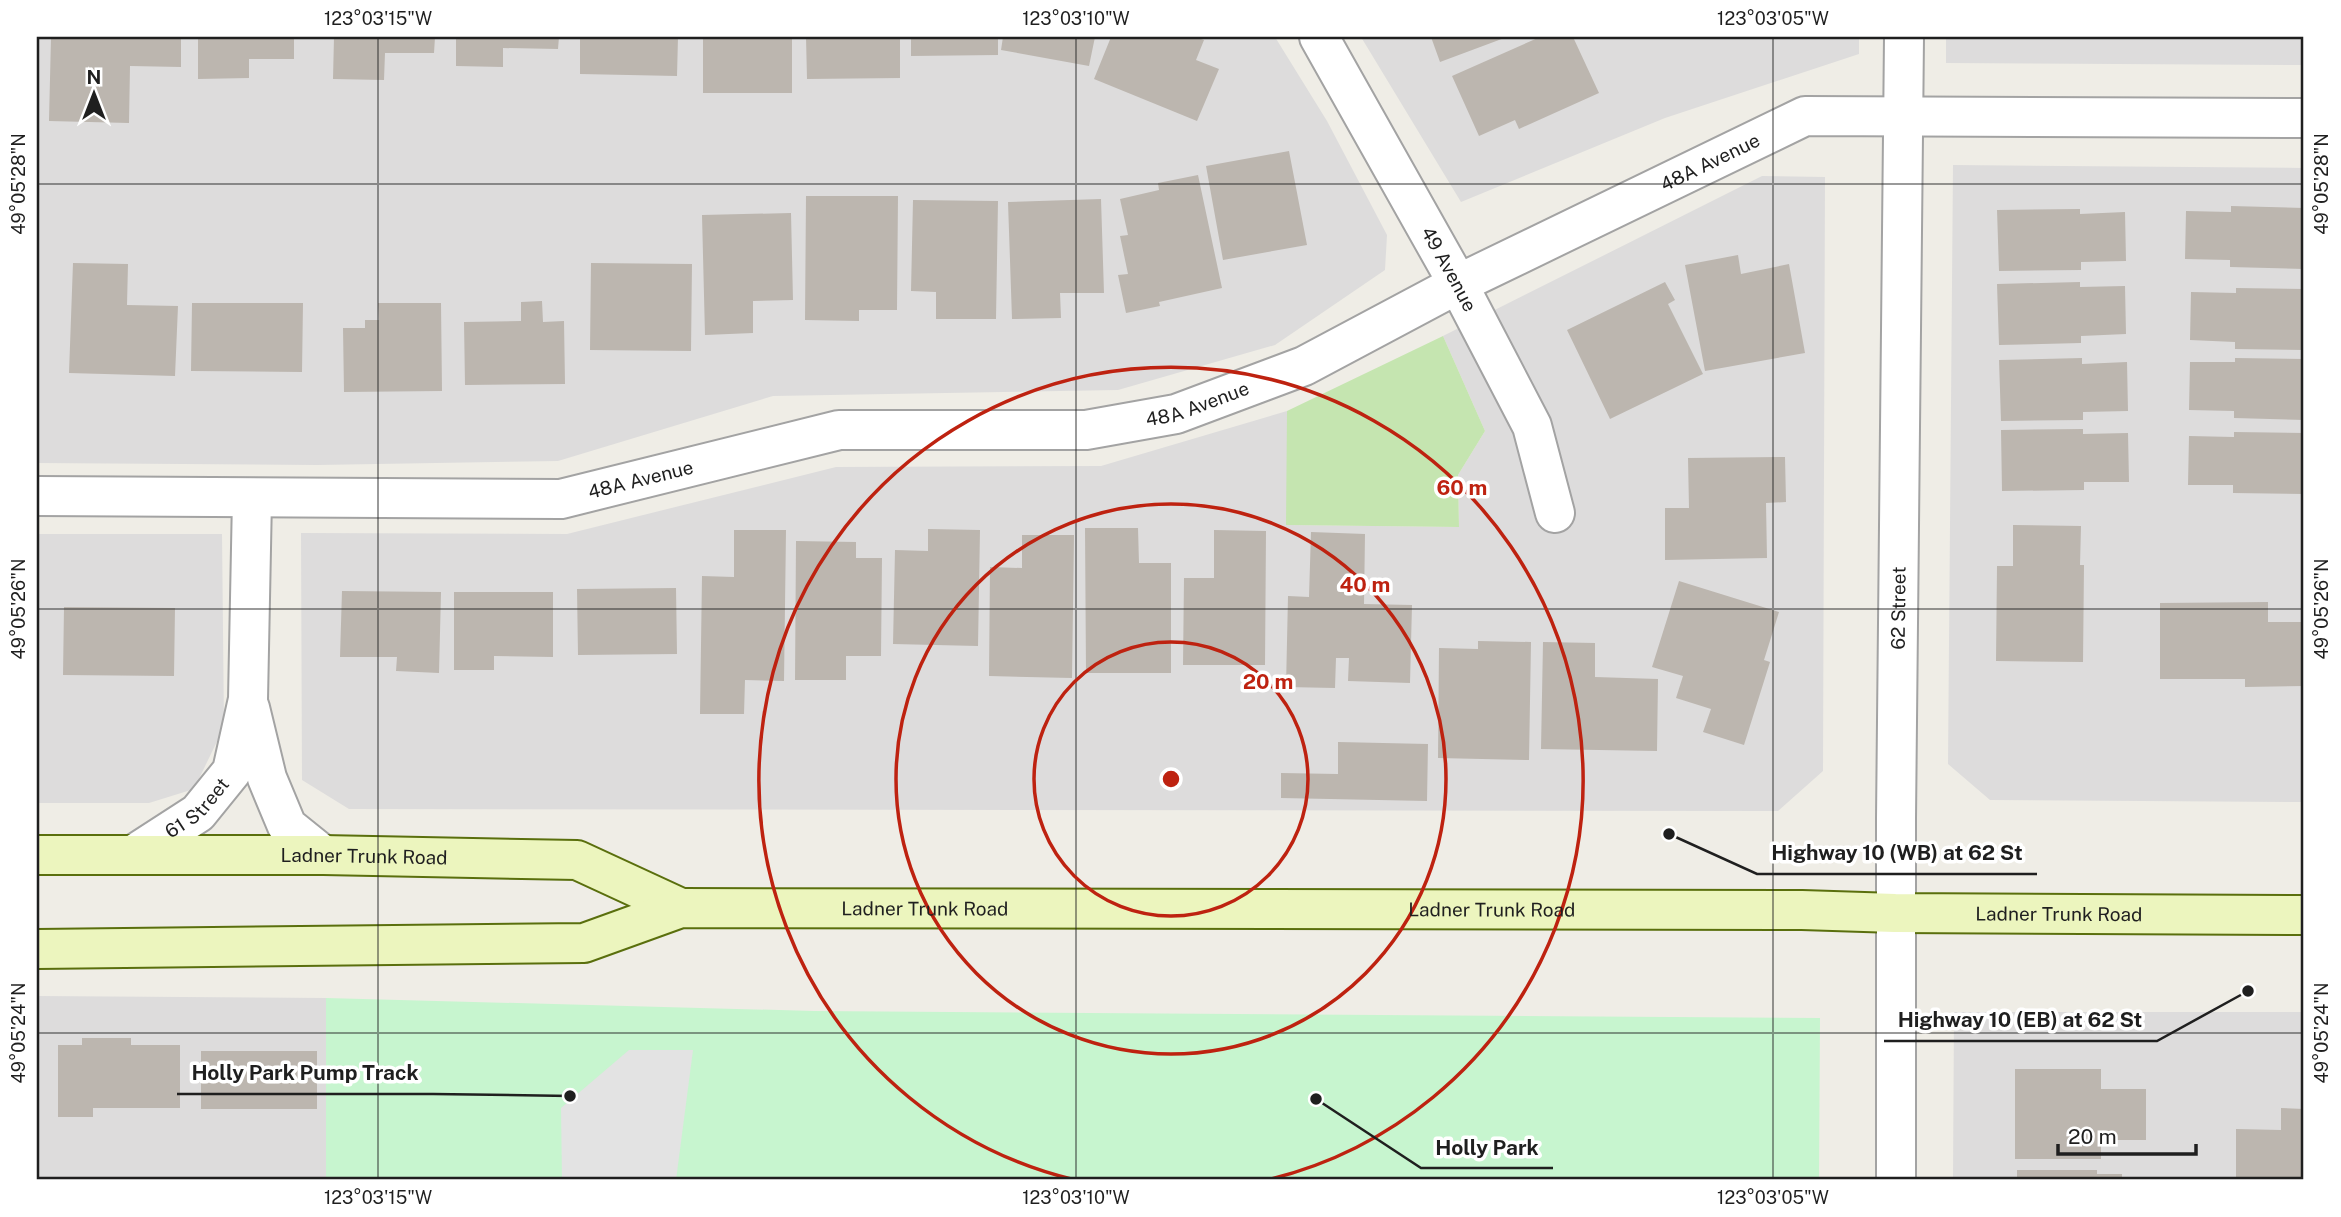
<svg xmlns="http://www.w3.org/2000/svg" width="2341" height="1217" font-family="'Public Sans',sans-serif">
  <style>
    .residential { fill: #dddcdc }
    .grass { fill: #c5e5b0 }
    .park { fill: #c7f5cf }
    .parking { fill: #e3e3e3 }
    .building { fill: #bcb6af }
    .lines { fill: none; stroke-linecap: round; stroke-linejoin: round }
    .minor-casing { stroke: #a3a3a3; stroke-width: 42 }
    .tertiary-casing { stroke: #a3a3a3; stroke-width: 42 }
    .secondary-casing { stroke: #5a6f0d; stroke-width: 42 }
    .minor { stroke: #fff; stroke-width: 38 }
    .tertiary { stroke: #fff; stroke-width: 38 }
    .secondary { stroke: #ecf5be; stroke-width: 38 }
    .ticks { fill: none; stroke: #1f1f1f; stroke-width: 2; stroke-opacity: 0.45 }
    .ring { fill: none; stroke: #be2210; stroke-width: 3.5 }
    .labels { text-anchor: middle; stroke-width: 7; stroke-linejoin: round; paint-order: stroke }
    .street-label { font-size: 19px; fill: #1f1f1f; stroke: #fff }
    .centre { fill: #be2210; stroke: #fff; stroke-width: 3.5 }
    .ring-label { font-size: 21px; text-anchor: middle; font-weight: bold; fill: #be2210; stroke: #fff; stroke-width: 7; stroke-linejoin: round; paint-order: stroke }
    .leader { fill: none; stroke: #1f1f1f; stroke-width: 2.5 }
    .callout-dot { fill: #1f1f1f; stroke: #fff; stroke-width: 2.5 }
    .callout-label { font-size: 21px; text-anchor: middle; font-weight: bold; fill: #1f1f1f; stroke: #fff; stroke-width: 7; stroke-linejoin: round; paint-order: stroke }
    .neatline { fill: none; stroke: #1f1f1f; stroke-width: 2.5 }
    .ticks-label { font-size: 18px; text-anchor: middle; fill: #1f1f1f }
  </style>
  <rect width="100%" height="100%" fill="#efede6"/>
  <path class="residential" d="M37,37H1275L1327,121L1387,235L1385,270L1275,345L1118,390L773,396L558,461L317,465L37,463Z
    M1361,37H1859V54L1665,118L1461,202Z
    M1946,37H2304V65L1946,63Z
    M1953,165L2304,168V802L1990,800L1948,764Z
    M1762,176L1825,177L1823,771L1778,811L349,809L302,780L301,533L567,534L836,467L1101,466L1287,411V525L1459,527L1458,475L1485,431L1443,336Z
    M37,534H222L224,727L194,789L149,803H37Z
    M37,996L326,998V1180H37Z
    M1954,1012H2304V1180H1953Z"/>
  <path class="grass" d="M1443,336L1485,431L1458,475L1459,527L1286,525L1287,411Z"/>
  <path class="park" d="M326,998L814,1011L1820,1018L1819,1180H326Z"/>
  <path class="parking" d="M629,1050H693L676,1180H562L561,1108Z"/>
  <path class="building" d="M51,37H181V67L130,66L129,123L49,121Z
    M198,37H294V59H249V78L198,79Z
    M334,37H435L434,53H385L384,80L333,79Z
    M456,37H559L558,49L503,48V67L456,66Z
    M580,37H678L677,76L580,74Z
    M703,37H792V93H703Z
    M806,37H900V78L807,79Z
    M911,37H998V55L911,56Z
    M1003,37H1095L1089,66L1001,50Z
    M1111,37H1195L1204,40L1196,60L1219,69L1197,121L1094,79Z
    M1431,37H1507L1440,62Z
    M1540,37H1573L1599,93L1519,129L1515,120L1479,136L1452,76Z
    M1289,151L1307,245L1223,260L1206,166Z
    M1198,175L1222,288L1159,302L1160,306L1126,313L1118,275L1128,274L1120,236L1128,235L1120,199L1159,190L1158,183Z
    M806,196H898L897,310H859V321L805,320Z
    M1101,199L1104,293H1060L1061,318L1012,319L1008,202Z
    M913,200L998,201L996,319H936V292L911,291Z
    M2231,206L2304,208V269L2230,267V260L2185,259L2186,211L2231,212Z
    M2080,209V214L2125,212L2126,261L2081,262V270L1999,271L1997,210Z
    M791,213L793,300L753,301V333L705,335L702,215Z
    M1738,255L1741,274L1789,264L1805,353L1705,371L1685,265Z
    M73,263L128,264L127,305L178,306L175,376L69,373Z
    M591,263L692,264L691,351L590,350Z
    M1665,282L1675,300L1668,304L1703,374L1610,419L1567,330Z
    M2080,282V287L2125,286L2126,334L2081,336V343L1999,345L1997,284Z
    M2236,288L2304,289V350L2235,349V342L2190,340L2191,292L2236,293Z
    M542,301L543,322L564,321L565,384L465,385L464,322L521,321V302Z
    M192,303H303L302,372L191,371Z
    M378,303H441L442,391L344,392L343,328H365V320H379Z
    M2082,358V364L2127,362L2128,411L2083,412V420L2001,421L1999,360Z
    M2235,358L2304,359V420L2234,418V411L2189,410L2190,362H2235Z
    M2083,429V434L2128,433L2129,482H2084V490L2002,491L2001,430Z
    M2234,432L2304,433V494L2233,493V485H2188L2189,436L2234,437Z
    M1785,457L1786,502L1766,503L1767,558L1665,560V508H1689L1688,458Z
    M2013,525L2081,526L2080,565H2084L2083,662L1996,661L1997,566H2013Z
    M1085,528H1138L1139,563H1171V673H1086Z
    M928,529L980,530L978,646L893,644L895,550L928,551Z
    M734,530H786L784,681L745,680L744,714H700L702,576L734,577Z
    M1214,530L1266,531L1265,665H1183L1184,578H1214Z
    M1311,532L1365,534L1364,604L1412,605L1410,683L1348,681L1349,658H1336L1335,688L1286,687L1288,596L1309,597Z
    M1022,535H1074L1072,678L989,676L990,567L1022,568Z
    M796,541L856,542V558H882L881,656H846V680H795Z
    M1679,581L1779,612L1764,660L1770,662L1744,745L1703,732L1711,709L1676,698L1683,676L1652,667Z
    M676,588L677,654L578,655L577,589Z
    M342,591L441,592L439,673L396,671L397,657H340Z
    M454,592H553V657L494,656V670H454Z
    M2268,602V622H2304V686L2245,687V679H2160V603Z
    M64,607L175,608L174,676L63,675Z
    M1478,641L1531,642L1529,760L1438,758L1439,648L1478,649Z
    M1543,642L1595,643V677L1658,679L1657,751L1541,749Z
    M1338,742L1428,744L1427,801L1281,798V773L1338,774Z
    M82,1038H131V1045H180V1108H93V1117H58V1045H82Z
    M201,1051H317V1109H201Z
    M2015,1069H2101V1089H2146V1140H2101V1159H2015Z
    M2281,1108L2304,1109V1180H2236V1129L2281,1130Z
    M2017,1170H2097V1174H2122V1180H2017Z"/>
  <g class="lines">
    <defs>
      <g id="minor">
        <path id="s1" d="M1319,37L1458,284L1532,426L1555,513"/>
        <path id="s2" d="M37,496L561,499L839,430H1086L1176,414L1304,366L1458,284L1805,116L2304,118"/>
        <path d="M250,708L267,778L287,826L323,855"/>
        <path id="s3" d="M133,855L198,813L232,771L248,699L252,498"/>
      </g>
      <g id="tertiary">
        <path id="s4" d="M1896,1180V819L1904,37"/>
      </g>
      <g id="secondary">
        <path id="s5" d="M37,855H323L577,860L681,908"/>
        <path id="s6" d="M37,949L584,943L681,908L1802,910L1895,913L2304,915"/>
      </g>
    </defs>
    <use href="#minor" class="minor-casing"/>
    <use href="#tertiary" class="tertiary-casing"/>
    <use href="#secondary" class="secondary-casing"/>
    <use href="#minor" class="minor"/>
    <use href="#tertiary" class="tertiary"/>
    <use href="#secondary" class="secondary"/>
  </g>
  <path class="ticks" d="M378,37V1180M1076,37V1180M1773,37V1180M37,184H2304M37,609H2304M37,1033H2304"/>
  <g class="ring">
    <circle cx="1171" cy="779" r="137"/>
    <circle cx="1171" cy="779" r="275"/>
    <path d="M1075 1180A412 412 0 1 1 1267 1180"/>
  </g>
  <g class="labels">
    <g class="street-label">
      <text dy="7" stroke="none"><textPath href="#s2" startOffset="1740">48A Avenue</textPath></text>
      <text dy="7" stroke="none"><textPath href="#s1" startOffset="266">49 Avenue</textPath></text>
      <text dy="7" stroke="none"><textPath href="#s2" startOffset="1172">48A Avenue</textPath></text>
      <text dy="7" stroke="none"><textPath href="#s2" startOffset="606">48A Avenue</textPath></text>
      <text dy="7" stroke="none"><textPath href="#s4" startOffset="572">62 Street</textPath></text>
      <text dy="7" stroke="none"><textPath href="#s3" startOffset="80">61 Street</textPath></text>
      <text dy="7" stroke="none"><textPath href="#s5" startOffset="327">Ladner Trunk Road</textPath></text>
      <text dy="7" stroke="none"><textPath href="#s6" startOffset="894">Ladner Trunk Road</textPath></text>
      <text dy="7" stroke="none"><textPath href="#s6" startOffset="1461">Ladner Trunk Road</textPath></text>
      <text dy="7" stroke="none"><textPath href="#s6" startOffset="2028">Ladner Trunk Road</textPath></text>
    </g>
  </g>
  <circle cx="1171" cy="779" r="10" class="centre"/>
  <g class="ring-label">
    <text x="1462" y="495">60 m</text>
    <text x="1365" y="592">40 m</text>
    <text x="1268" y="689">20 m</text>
  </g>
  <path class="leader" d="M1669 834L1757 874H2037M2248 991L2157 1041H1884M570 1096L433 1094H177M1316 1099L1421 1168H1553"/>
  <g class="callout-dot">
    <circle cx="1669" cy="834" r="7"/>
    <circle cx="2248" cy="991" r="7"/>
    <circle cx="570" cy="1096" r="7"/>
    <circle cx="1316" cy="1099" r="7"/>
  </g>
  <g class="callout-label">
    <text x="1897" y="860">Highway 10 (WB) at 62 St</text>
    <text x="2020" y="1027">Highway 10 (EB) at 62 St</text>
    <text x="305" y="1080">Holly Park Pump Track</text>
    <text x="1487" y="1155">Holly Park</text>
  </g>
  <rect width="2341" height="1217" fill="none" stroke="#ffffff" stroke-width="77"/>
  <g transform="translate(94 94)" stroke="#ffffff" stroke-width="5" paint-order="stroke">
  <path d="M0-5L12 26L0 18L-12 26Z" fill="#1f1f1f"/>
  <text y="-10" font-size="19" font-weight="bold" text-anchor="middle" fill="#1f1f1f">N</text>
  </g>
  <path d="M2058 1144v10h138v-10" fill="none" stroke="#1f1f1f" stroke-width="3.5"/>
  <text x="2068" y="1144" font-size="21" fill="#1f1f1f" stroke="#ffffff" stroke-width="5" paint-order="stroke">20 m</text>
  <rect x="38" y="38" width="2264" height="1140" class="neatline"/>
  <g class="ticks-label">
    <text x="378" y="25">123°03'15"W</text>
    <text x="1076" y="25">123°03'10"W</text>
    <text x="1773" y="25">123°03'05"W</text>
    <text transform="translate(19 184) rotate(-90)" y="6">49°05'28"N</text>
    <text transform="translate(2322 184) rotate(-90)" y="6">49°05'28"N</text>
    <text transform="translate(19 609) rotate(-90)" y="6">49°05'26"N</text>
    <text transform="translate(2322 609) rotate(-90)" y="6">49°05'26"N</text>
    <text transform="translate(19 1033) rotate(-90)" y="6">49°05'24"N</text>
    <text transform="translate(2322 1033) rotate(-90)" y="6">49°05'24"N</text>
    <text x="378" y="1204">123°03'15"W</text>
    <text x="1076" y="1204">123°03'10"W</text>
    <text x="1773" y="1204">123°03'05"W</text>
  </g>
</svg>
